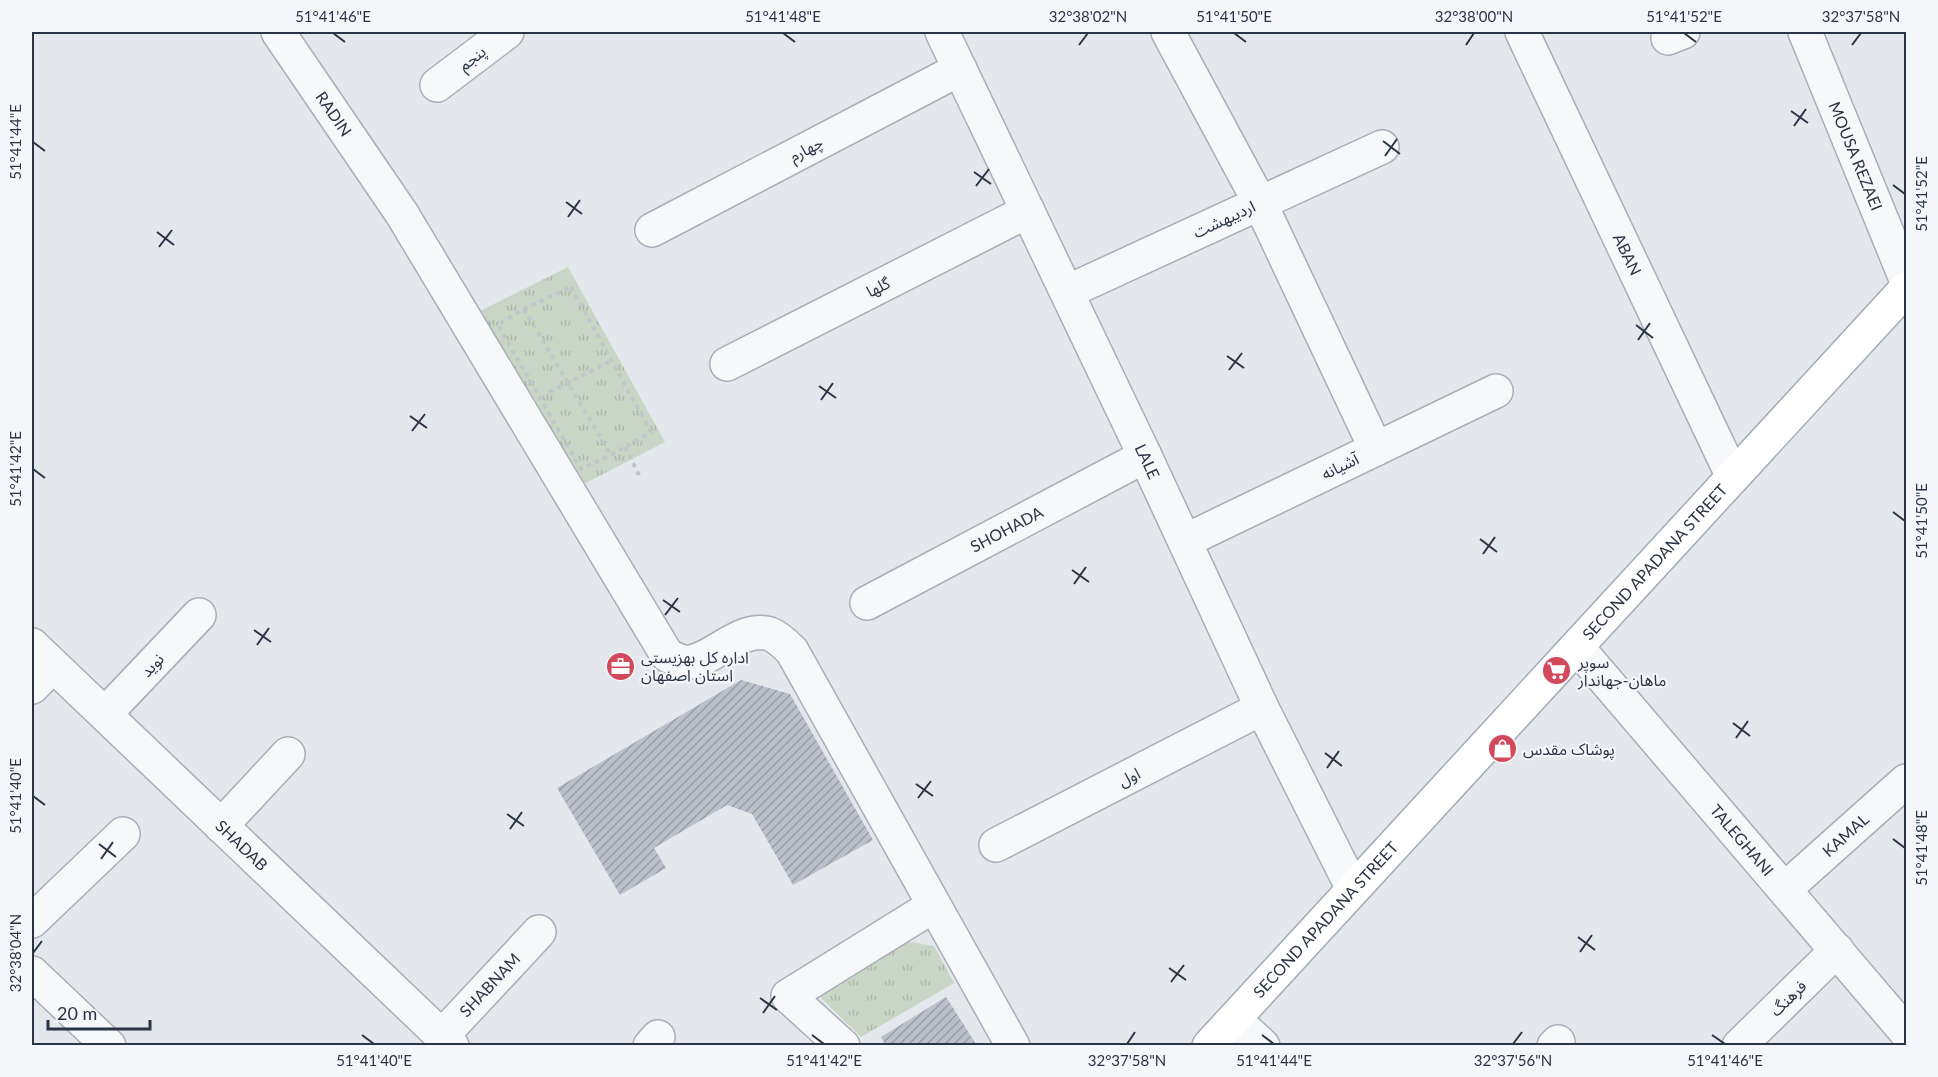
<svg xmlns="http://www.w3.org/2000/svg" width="1938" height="1077" font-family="Lato,'Noto Sans Arabic',sans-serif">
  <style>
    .grass { fill: url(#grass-tufts) }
    .building { fill: url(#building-hatch) }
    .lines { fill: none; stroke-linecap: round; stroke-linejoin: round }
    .minor-casing { stroke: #a9aeb7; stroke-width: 36 }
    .major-casing { stroke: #a3abb8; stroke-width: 36 }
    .path { stroke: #c2c5cb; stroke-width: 4; stroke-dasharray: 4.5 4.5; stroke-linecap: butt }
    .minor { stroke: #f7f8fa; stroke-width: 33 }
    .major { stroke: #fff; stroke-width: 33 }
    .ticks { fill: none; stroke: #2b3445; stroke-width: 2 }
    .labels { text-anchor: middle; stroke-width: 4.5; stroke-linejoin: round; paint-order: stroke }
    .street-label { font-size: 16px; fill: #2b3445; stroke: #f4f6f9 }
    .poi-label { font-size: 16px; fill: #2b3445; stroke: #f4f6f9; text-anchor: start }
    .neatline { fill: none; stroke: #2b3445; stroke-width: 2 }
    .ticks-label { font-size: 15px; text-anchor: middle; fill: #2b3445 }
  </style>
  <defs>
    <pattern id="grass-tufts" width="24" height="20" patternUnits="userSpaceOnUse" patternTransform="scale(1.5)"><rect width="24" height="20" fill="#c9d6c5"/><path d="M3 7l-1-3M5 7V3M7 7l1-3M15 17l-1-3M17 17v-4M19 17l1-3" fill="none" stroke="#adb8ab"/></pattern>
    <pattern id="building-hatch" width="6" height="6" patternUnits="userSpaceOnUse" patternTransform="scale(1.5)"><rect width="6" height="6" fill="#bbc0ca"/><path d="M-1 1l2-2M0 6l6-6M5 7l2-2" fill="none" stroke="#989da6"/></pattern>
  </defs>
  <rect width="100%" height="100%" fill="#e4e7ec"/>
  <path class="grass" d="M568,267L665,442L578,487L476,313Z
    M904,941L934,946L954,983L861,1037L818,995Z"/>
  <path class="building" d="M741,680L790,694L873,840L793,885L752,814L727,805L654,848L666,868L620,895L557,788Z
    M946,997L976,1044L973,1046H886L881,1037Z"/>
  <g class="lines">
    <defs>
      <g id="minor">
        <path id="s1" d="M278,32L402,214L667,655C674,659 682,663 690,662C714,659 742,625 770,634C778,637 786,645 792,651L1013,1046"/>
        <path id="s2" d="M942,32L1145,456L1262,708L1353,889"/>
        <path d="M1168,32L1260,203L1376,449"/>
        <path id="s3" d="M1522,32L1733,477"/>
        <path id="s4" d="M1805,32L1906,279"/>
        <path d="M1668,38L1683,32"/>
        <path d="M437,85L507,32"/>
        <path d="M652,230L960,69"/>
        <path d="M1067,292L1382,147"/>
        <path d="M727,364L1028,211"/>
        <path d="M1185,541L1496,391"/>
        <path id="s5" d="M867,603L1145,456"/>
        <path id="s6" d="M32,645L452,1046"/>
        <path id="s7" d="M1577,647L1906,1032"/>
        <path d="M32,687L53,666"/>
        <path d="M105,714L199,615"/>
        <path d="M221,826L288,754"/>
        <path d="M996,845L1262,708"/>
        <path id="s8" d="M1785,889L1906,781"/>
        <path d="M32,921L123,834"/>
        <path d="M32,973L109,1046"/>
        <path d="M1234,1019L1263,1046"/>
        <path id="s9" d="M442,1036L539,932"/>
        <path d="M650,1046L658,1037"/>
        <path d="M843,1046L788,996L933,906"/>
        <path d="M1554,1046L1558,1042"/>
        <path d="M1739,1046L1837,950"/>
      </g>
      <g id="major">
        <path id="s10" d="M1209,1046L1906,289"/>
      </g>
    </defs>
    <use href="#minor" class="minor-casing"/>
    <use href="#major" class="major-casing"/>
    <path class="path" d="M571,287L651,432L611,455L581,469L498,325L524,309Z
      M524,309L611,455
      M549,392L613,360
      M625,447L640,477"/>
    <use href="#minor" class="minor"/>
    <use href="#major" class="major"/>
  </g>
  <path class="ticks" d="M333,33L345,42M783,33L795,42M1234,33L1246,42M1684,33L1696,42M1079,45L1088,33M1466,45L1474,33M1852,45L1861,33M1791,111L1808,123M1794,126L1806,109M1383,141L1400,154M33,142L45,151M1385,156L1397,139M974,172L991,184M1893,185L1905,194M976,186L989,169M566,202L582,214M568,217L580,200M157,232L174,245M159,247L172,230M1636,325L1653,338M1638,340L1650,323M1227,356L1244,368M1229,370L1242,353M819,386L836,398M821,400L833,383M410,416L427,428M412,431L425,414M33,469L45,478M1893,512L1905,521M1480,539L1497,552M1483,554L1495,537M1072,570L1089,582M1074,584L1086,567M663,600L680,612M665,615L678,598M254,630L271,642M257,645L269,628M1733,723L1750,736M1736,738L1748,721M1325,753L1342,766M1327,768L1339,751M916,784L933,796M33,796L45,805M918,798L931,781M507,814L524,826M510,829L522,812M1893,839L1905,848M99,844L116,857M101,859L113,842M1578,937L1595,950M1580,952L1592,935M33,953L42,941M1169,968L1186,980M1171,982L1184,965M760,998L777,1010M763,1013L775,996M362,1035L374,1044M812,1035L824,1044M1262,1035L1274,1044M1712,1035L1725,1044M1127,1044L1135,1032M1513,1044L1522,1032"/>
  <defs>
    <symbol id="office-disc" viewBox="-11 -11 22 22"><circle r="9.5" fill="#d1495b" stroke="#f4f6f9"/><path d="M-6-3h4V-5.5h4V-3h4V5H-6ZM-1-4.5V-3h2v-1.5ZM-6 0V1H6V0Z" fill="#fff"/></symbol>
    <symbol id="supermarket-disc" viewBox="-11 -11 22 22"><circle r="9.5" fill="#d1495b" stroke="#f4f6f9"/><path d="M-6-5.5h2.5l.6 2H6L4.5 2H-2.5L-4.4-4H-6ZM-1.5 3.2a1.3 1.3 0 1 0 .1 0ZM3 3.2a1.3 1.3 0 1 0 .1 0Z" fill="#fff"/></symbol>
    <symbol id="shop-disc" viewBox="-11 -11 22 22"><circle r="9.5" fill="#d1495b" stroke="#f4f6f9"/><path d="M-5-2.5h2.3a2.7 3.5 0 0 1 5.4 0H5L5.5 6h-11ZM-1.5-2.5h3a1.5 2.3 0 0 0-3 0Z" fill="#fff"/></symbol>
  </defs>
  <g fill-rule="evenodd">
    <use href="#office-disc" x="604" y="650" width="33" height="33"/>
    <use href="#supermarket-disc" x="1540" y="654" width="33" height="33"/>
    <use href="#shop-disc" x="1486" y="732" width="33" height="33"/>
  </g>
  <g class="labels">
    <g class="street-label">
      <text transform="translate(472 58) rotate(-38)" y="6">پنجم</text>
      <text dy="6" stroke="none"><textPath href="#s1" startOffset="99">RADIN</textPath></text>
      <text transform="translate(806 149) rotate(-28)" y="6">چهارم</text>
      <text dy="6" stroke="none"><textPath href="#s4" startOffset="134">MOUSA REZAEI</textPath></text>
      <text transform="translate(1224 219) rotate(-25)" y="6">اردیبهشت</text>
      <text dy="6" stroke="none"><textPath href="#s3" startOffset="246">ABAN</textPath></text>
      <text transform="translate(878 287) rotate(-27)" y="6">گلها</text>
      <text dy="6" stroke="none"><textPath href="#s2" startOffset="476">LALE</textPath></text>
      <text transform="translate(1340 466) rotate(-26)" y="6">آشیانه</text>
      <text dy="6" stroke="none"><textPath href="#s5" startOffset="158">SHOHADA</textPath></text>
      <text dy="6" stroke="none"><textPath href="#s10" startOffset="658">SECOND APADANA STREET</textPath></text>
      <text transform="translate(152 665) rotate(-47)" y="6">نوید</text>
      <text transform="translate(1129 777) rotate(-27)" y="6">اول</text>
      <text dy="6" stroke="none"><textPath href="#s8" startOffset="81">KAMAL</textPath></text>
      <text dy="6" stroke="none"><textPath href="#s7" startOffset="254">TALEGHANI</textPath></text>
      <text dy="6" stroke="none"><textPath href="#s6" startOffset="290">SHADAB</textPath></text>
      <text dy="6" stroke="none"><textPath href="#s10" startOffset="172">SECOND APADANA STREET</textPath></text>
      <text dy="6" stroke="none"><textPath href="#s9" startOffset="70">SHABNAM</textPath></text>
      <text transform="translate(1788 998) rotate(-44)" y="6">فرهنگ</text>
    </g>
    <g class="poi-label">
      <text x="641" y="663">اداره کل بهزیستی<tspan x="641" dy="18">استان اصفهان</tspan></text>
      <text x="1578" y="668">سوپر<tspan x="1578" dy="18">ماهان-جهاندار</tspan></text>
      <text x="1523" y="755">پوشاک مقدس</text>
    </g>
  </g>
  <rect width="1938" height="1077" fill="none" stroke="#f4f6f9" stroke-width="66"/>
  <path d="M48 1020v9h102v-9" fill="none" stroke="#2b3445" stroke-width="3"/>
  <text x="57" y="1020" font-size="18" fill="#2b3445" stroke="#f4f6f9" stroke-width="4.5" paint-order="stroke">20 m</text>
  <rect x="33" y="33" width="1872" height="1011" class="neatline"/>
  <g class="ticks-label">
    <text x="333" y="22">51°41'46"E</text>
    <text x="783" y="22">51°41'48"E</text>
    <text x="1088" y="22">32°38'02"N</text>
    <text x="1234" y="22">51°41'50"E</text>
    <text x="1474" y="22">32°38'00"N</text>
    <text x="1684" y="22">51°41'52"E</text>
    <text x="1861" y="22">32°37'58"N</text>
    <text transform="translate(16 142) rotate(-90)" y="5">51°41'44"E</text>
    <text transform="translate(1922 194) rotate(-90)" y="5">51°41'52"E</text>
    <text transform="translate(16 469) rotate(-90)" y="5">51°41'42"E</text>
    <text transform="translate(1922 521) rotate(-90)" y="5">51°41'50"E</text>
    <text transform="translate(16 796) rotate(-90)" y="5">51°41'40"E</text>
    <text transform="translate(1922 848) rotate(-90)" y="5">51°41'48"E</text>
    <text transform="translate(16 953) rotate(-90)" y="5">32°38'04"N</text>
    <text x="374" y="1066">51°41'40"E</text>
    <text x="824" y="1066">51°41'42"E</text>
    <text x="1127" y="1066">32°37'58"N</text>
    <text x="1274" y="1066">51°41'44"E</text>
    <text x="1513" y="1066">32°37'56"N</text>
    <text x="1725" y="1066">51°41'46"E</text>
  </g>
</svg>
